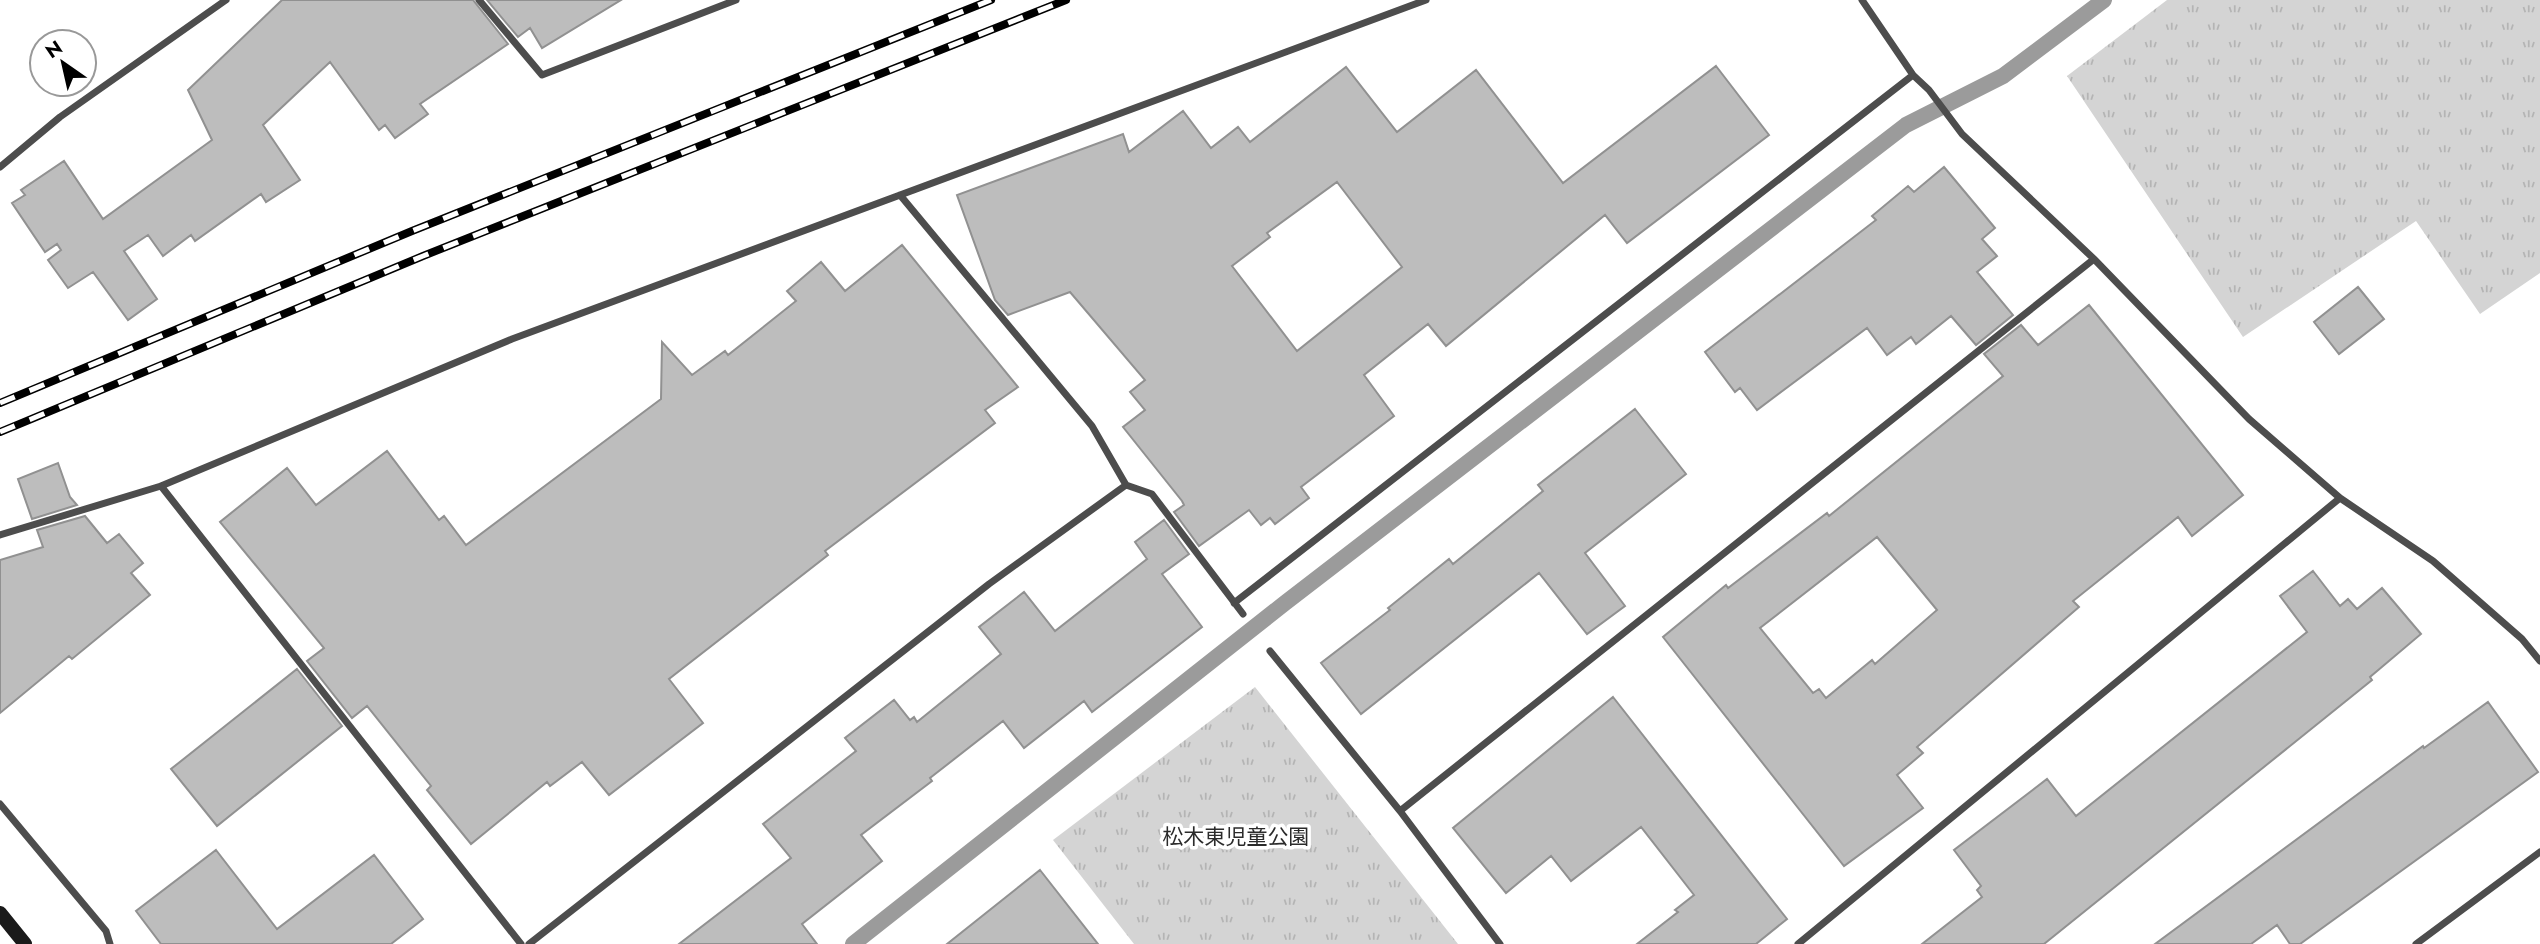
<svg xmlns="http://www.w3.org/2000/svg" width="2540" height="944" font-family="Jost,'Noto Sans JP',sans-serif">
  <style>
    .park { fill: url(#park-tufts) }
    .lines { fill: none; stroke-linecap: round; stroke-linejoin: round }
    .stream { stroke: #9b9b9b; stroke-width: 16 }
    .building { fill: #bdbdbd; stroke: #919191; stroke-width: 2; fill-rule: evenodd }
    .street { stroke: #4d4d4d; stroke-width: 7 }
    .secondary { stroke: #1a1a1a; stroke-width: 14 }
    .rail-casing { stroke: #000; stroke-width: 8 }
    .rail { stroke: #fff; stroke-width: 5; stroke-dasharray: 16; stroke-linecap: butt }
    .labels { text-anchor: middle; stroke-width: 7; stroke-linejoin: round; paint-order: stroke }
    .park-label { font-size: 21px; fill: #2b2b2b; stroke: #fff }
  </style>
  <defs>
    <pattern id="park-tufts" width="24" height="20" patternUnits="userSpaceOnUse" patternTransform="scale(1.75)"><rect width="24" height="20" fill="#d4d4d4"/><path d="M3 7l-1-3M5 7V3M7 7l1-3M15 17l-1-3M17 17v-4M19 17l1-3" fill="none" stroke="#b4b4b4"/></pattern>
  </defs>
  <rect width="100%" height="100%" fill="#fff"/>
  <path class="park" d="M2167,0H2540V273L2480,314L2416,221L2243,337L2067,76Z
    M1255,687L1458,944H1134L1053,840Z"/>
  <g class="lines">
    <path class="stream" d="M853,944L1285,603L1906,125L2003,76L2104,0"/>
  </g>
  <path class="building" d="M282,0H473L508,44L420,104L428,114L395,138L385,125L379,130L330,62L263,125L300,180L266,202L261,194L195,241L191,235L163,256L148,235L124,251L157,299L128,320L93,272L68,288L48,260L61,250L57,244L45,252L12,203L25,195L21,190L64,161L103,219L212,140L188,90Z
    M487,0H621L542,48L530,28L518,37Z
    M1716,66L1769,135L1627,243L1605,215L1446,346L1428,324L1364,375L1394,416L1301,487L1309,498L1275,524L1270,518L1261,525L1249,510L1199,546L1174,512L1184,505L1182,501L1123,427L1145,410L1130,392L1145,380L1070,292L1008,315L995,300L957,195L1123,134L1129,152L1183,111L1211,148L1238,127L1250,142L1346,67L1397,132L1476,70L1563,183ZM1337,182L1402,267L1297,351L1232,266L1270,237L1267,233Z
    M1944,167L1995,228L1982,239L1997,256L1977,272L2013,315L1976,345L1951,316L1916,344L1911,337L1887,355L1867,328L1757,410L1740,388L1735,392L1705,352L1876,220L1872,216L1908,186L1914,192Z
    M902,245L1018,387L985,410L995,423L825,551L828,555L669,679L703,723L609,795L582,762L550,786L547,782L471,844L427,790L431,786L367,706L352,718L307,661L324,648L220,522L287,468L316,505L387,451L439,520L444,516L466,545L661,399L662,342L692,375L725,351L728,355L796,301L787,291L821,262L845,291Z
    M2358,287L2384,319L2339,354L2314,322Z
    M2089,305L2243,495L2192,536L2178,517L2073,601L2079,607L1917,747L1923,753L1897,775L1923,808L1844,866L1663,637L1726,585L1728,588L1827,513L1829,516L2003,376L1984,354L2021,325L2038,345ZM1877,537L1937,610L1875,664L1872,660L1826,698L1819,689L1813,693L1760,628Z
    M1635,409L1686,474L1585,553L1625,606L1587,634L1539,573L1361,714L1321,663L1390,610L1388,608L1449,559L1453,564L1543,491L1538,485Z
    M58,463L70,497L77,505L32,519L18,479Z
    M85,516L107,543L119,534L143,563L131,573L150,595L72,659L69,656L0,713V560L43,547L37,530Z
    M1164,520L1189,554L1162,574L1202,627L1092,712L1084,701L1024,748L1003,721L930,778L932,781L861,835L882,861L802,924L817,944H679L791,858L763,824L856,751L845,738L894,700L910,720L914,717L917,722L1001,654L979,627L1024,592L1055,631L1147,559L1135,542Z
    M2313,571L2340,606L2348,599L2357,609L2382,588L2421,634L2370,677L2372,680L2044,944H1922L1982,897L1977,890L1981,886L1954,850L2047,779L2076,816L2307,632L2280,596Z
    M297,669L342,726L217,826L171,769Z
    M1613,697L1787,919L1756,944H1637L1678,912L1675,910L1694,895L1641,827L1571,881L1551,856L1506,893L1453,828Z
    M2488,702L2538,772L2300,944H2290L2277,925L2251,944H2155L2423,746L2424,748Z
    M216,850L277,929L374,855L423,919L391,944H161L136,911Z
    M1040,870L1098,944H947Z"/>
  <g class="lines">
    <path class="street" d="M479,0L542,75L736,0
      M1862,0L1913,75
      M0,167L60,117L226,0
      M900,195L1092,426L1126,485
      M161,486L521,944
      M0,535L161,486L512,339L1426,0
      M1234,603L1913,75L1929,90L1962,134L2094,259L2249,419L2340,498L2433,561L2522,639L2540,661
      M1270,651L1400,811L1500,944
      M0,804L106,931L110,944
      M1400,811L2094,259
      M529,944L989,584L1126,485L1152,494L1243,614
      M1798,944L2340,498
      M2416,944L2540,852"/>
    <path class="secondary" d="M0,913L25,944"/>
    <defs>
      <path id="rail" d="M0,403L412,231L991,0
        M0,432L423,256L1066,0"/>
    </defs>
    <use href="#rail" class="rail-casing"/>
    <use href="#rail" class="rail"/>
  </g>
  <g class="labels">
    <g class="park-label">
      <text x="1236" y="844">松木東児童公園</text>
    </g>
  </g>
  <g transform="translate(63 63) rotate(326)"><circle r="33" fill="#ffffff" stroke="#999999" stroke-width="2"/>
  <path d="M0-5L12 26L0 18L-12 26Z" fill="#000000"/>
  <text y="-10" font-size="19" font-weight="bold" text-anchor="middle" fill="#000000">N</text>
  </g>
</svg>
